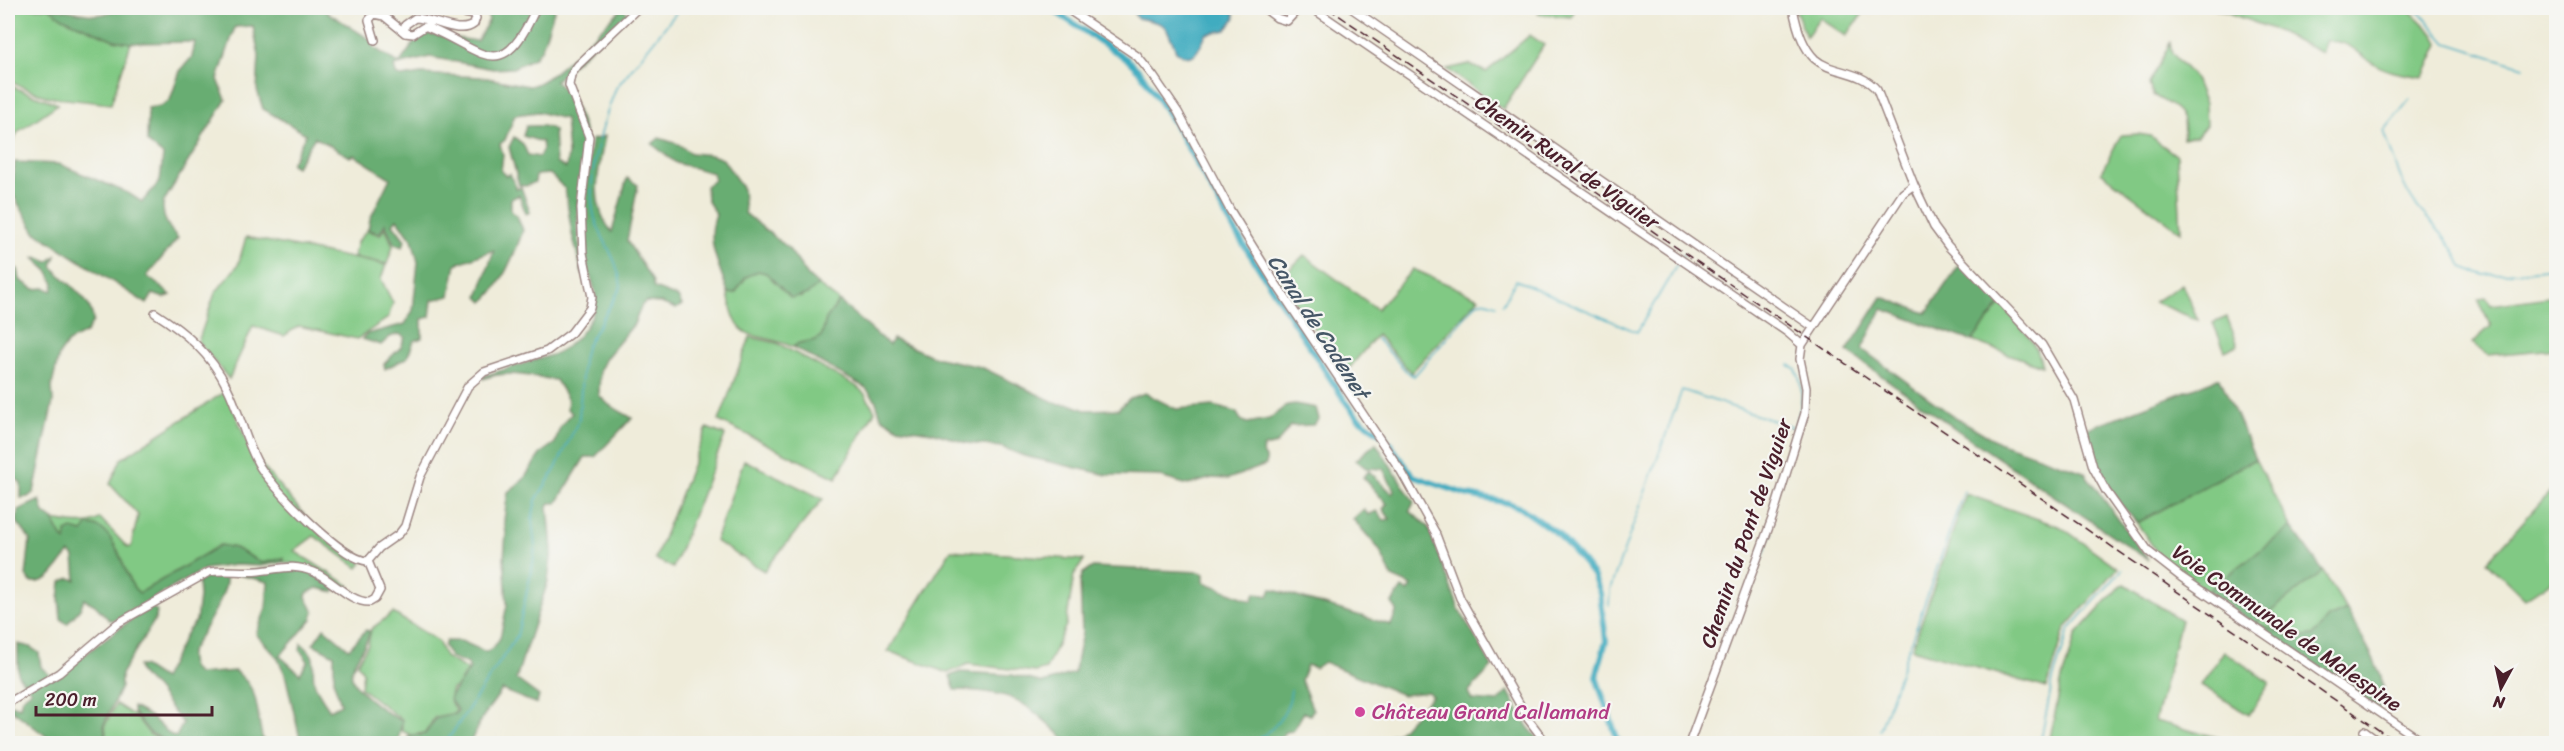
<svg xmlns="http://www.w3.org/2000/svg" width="2564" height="751" font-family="Sriracha,sans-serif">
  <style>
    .green { fill: #81c984; stroke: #667458; stroke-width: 1.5 }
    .forest { fill: #68ad72; stroke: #59664e; stroke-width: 1.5 }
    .water { fill: #41acc0; stroke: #466676; stroke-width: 1.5 }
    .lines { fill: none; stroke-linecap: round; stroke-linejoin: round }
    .stream { stroke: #41acc0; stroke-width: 1.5 }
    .canal { stroke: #41acc0; stroke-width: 6 }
    .minor-casing { stroke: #9c8682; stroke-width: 10 }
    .minor { stroke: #fff; stroke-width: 7 }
    .rail { stroke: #4a1f2b; stroke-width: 1.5; stroke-dasharray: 9 4.5; stroke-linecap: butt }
    .hotel-dot { fill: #d1479c; stroke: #f6f6f2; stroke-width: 2 }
    .labels { text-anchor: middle; stroke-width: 4.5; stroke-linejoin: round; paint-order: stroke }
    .street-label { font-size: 21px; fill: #4a1f2b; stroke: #f6f6f2 }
    .hotel-label { font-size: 21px; fill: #b23c85; stroke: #f6f6f2; text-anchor: start }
    .water-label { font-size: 22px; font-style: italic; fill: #465767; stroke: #f6f6f2 }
  </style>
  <rect width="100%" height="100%" fill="#f6f6f2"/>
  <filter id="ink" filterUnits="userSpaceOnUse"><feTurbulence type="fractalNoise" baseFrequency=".0167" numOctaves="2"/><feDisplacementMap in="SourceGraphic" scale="12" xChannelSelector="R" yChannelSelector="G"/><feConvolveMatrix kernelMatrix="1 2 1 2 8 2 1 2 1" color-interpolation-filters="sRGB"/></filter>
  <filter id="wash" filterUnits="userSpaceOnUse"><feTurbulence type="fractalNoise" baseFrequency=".008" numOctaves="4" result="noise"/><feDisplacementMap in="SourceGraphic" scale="24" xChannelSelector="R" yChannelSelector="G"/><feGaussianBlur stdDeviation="1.35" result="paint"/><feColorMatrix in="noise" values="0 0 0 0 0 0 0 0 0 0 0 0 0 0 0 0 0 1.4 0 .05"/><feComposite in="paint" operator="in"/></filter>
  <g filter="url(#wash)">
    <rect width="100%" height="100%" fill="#efecda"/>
    <path class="green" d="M21,8H49L63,18L114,40L131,43L111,104L48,97L8,81V14Z
      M1541,8H1575L1572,17L1538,14Z
      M1795,8H1867L1846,36L1820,18L1806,37Z
      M2215,8H2407L2435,35L2439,44L2424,77C2407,74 2388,73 2373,63C2352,49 2354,44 2327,40L2322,53L2275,30Z
      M1530,35L1544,45L1503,109L1447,69L1469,64L1486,72Z
      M2170,43L2172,53L2195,79L2205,104L2206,125L2197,136L2183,139C2187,110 2175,108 2153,95L2149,84Z
      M8,85L58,104L18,132L12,144L8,146Z
      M2138,134L2150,136L2177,156L2181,232L2101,172L2121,135Z
      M385,227L393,246L387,264L353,257L357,242L367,230L380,235Z
      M246,237L386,265L381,279L393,303L388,318L357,339L299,326L284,336L253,326L229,379L198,342L215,293L238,265Z
      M1304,255L1377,309L1413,269L1479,298L1411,373L1377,335L1346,372L1279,280Z
      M758,271L766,273L801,297L818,285L839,301L826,319L822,335L816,340L799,343L793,347C751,329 737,347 728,293H735L746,277Z
      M2182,284L2198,320L2154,302Z
      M2556,296V349L2488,355L2472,343L2491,326L2478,299L2486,298L2491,305Z
      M2001,304C2017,322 2037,341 2042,366L1972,341Z
      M2227,317L2238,345L2225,351L2213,323Z
      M750,337L777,343L856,386L865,394L875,411L836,478L719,421Z
      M226,391L252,454L325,539L362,563L358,568L314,536L294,551L350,586L347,590L303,566L283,562L284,559L262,563L235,548L220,545L140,593C126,586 124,560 116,547C110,538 101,531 92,525L83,532L66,537L67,542L63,539L53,520C66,522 89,528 100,518L128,548L131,547L138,515L110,484L121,459Z
      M707,428L725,435L673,568L655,559Z
      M2255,459L2291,527L2207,591L2160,557L2137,523Z
      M744,460L823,499L764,571L715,541Z
      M2556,485V578L2525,599L2487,562Z
      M1966,494L2061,527L2118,568L2065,629L2047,688L1912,649Z
      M951,550L1084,560L1074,575L1066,625L1046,669L1035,672L968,664L948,673L888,651Z
      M2323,571L2347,610L2328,618L2313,636L2295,638L2255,623Z
      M2125,584L2181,620L2155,721L2238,743H2049L2062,678L2077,634L2120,586Z
      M393,613L438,641L445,657L468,670L456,687L452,689C448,698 450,703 456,710L455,713L435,717L425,733L411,735L402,731V720L361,688L363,672L357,663L368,645L371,629Z
      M2224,651L2270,683L2249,715L2201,685Z
      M116,704L136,717L150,735L169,743H102L106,734L105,725Z"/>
    <path class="forest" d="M49,8C71,8 98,23 117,8H321L374,42L373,47L399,64L421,33L477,41L489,20L484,8H555L542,48L534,58L513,68L493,69L430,57L394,66L396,74L401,77L421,74L482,77L529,86C552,84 603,24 623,8L628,14L555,81C571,95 586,123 586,146C586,161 580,176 579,191C576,219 579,247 584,274L582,273L572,234L565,189L550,174L536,175L535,182L526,186L519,185L509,147L514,137L523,144L528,155L539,157L543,149L542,142L523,136L526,126C535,126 545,124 554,130L556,163L566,168L568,154L565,119L538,112L515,115L505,140L500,144L503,155L501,171L506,176L510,174L517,189L521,187L530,212L526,214L519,195L511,199V211L517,216L523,230C516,252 500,289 483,302L478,297L494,250L456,264L450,296L432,300L430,317L422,319V338L414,341L407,358L385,369L384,364L401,347L405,337L399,334L390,337L381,345L362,339L367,334L405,324L413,310L418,262L412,239L397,219L393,224L405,240L403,247L394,244L385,224L380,233L368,230L370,219L390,178L354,155L350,157L315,137L296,167L291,164L306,134L263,109L257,90L259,56L253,26L235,27L218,79L226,100L164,201C160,216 168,228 178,238L147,276L171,295L164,298L153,294L147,304L35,232L12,193L15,162L59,164L128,193L142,202L160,181L163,155L147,142L148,108L161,106L170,100L180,71L192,57L195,42L131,43L114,40L63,18Z
      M605,136C599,169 588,202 612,232L627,178L638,185L627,241L652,280L654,288L678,297L682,305L676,309L661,303L646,302L642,305L634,324L606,358L600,370L599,395L609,405L632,418L595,457H585L557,503H550L548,506L552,550L548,581L516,679L539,696L537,704L502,690L482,718L470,743L403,744L410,736L425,734L436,718L455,714L458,710L451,702L450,696L470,669L468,664L450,657L444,646L446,641H461L486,652L494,647L500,638L507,605L504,558L506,533L504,520L508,492L523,480L541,453L555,443L560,427L572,413L567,409L568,400L556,380C532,377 505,369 483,379V376L555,354C573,344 591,326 595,305C599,290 587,275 586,260C583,219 585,181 591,140Z
      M659,138L678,144L691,153L712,155L723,159L743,189L745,213L789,249L808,276L818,285L808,294L791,298L766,273L758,271L746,277L735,293H728C720,266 705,244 716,214L707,200L706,186L714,180L713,173L676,163L652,144Z
      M56,256L52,266C64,282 93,298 93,321L87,332L68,342L59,355L52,385L53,402L34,492L28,497L21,498V483L8,472V266L18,269L20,280L34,289L45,288L52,291L54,284L48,271L34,258L37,257L48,262Z
      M1960,264L2001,304L1972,341L1882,309L1862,349L1952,415L1998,442L2084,472L2148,560L1957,430L1847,351L1882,297L1926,313Z
      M839,301L889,345L893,339L934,357L981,367L1058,404H1070L1085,410L1118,409L1130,398L1145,393L1176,409L1213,406L1236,412L1241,420L1247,423L1269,419L1287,405L1295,404L1316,408L1319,419L1313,425L1290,426L1277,444L1264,447L1262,452L1266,458V465L1228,479L1212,478L1188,485L1157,476L1107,475L1024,456L1001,447L966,443L932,432L897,427L881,417L875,399L866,388L793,347L799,343L816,340L822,335L826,319Z
      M2220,378L2255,459L2137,523L2114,496L2097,468L2086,429Z
      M1376,443L1414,502L1410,511L1428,527L1459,609L1492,667L1468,692L1472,700L1498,702L1508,691L1528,727L1542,743H1392L1390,735L1398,733L1432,696L1428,692L1403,695L1324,662L1315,668L1307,665L1301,680L1313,710L1310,715L1304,712L1293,731L1285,732L1276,744L1067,743L1066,740C1023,701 1016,691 955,690L950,676L960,672L1012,675L1043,683L1074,673L1082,633L1080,581L1083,573L1093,567L1200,572L1204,574V582L1252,601L1255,593L1268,596L1271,589L1391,625L1397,610L1392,603L1402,588L1408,592L1412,586L1392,577L1379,549L1353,519L1364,509L1368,515L1377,511L1384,520L1390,519L1383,509L1387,504L1363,477L1369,471L1392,493L1394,490L1383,469L1366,468L1356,460Z
      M40,500L44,513L53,520L63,539L66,541V532L72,529L83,532L87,525C120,523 123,585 140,593L220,545L235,548L262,563L284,558L283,562L261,566L235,565L205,569L115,620H109L95,605L84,599L80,609L67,624L61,619L59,599L61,582L70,578L76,580L74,557L70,553C57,564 52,585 31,582L26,576L30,539L17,522L18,510Z
      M2291,527L2323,571L2256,623L2295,638L2313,636L2328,618L2347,610C2358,632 2382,667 2384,691C2384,698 2382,703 2379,709L2207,591Z
      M289,566L315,573L337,588L334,592L317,588L307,593L306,597L314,612L312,619L280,656L300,674L308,661L300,650L301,643C320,659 311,662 314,681C316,690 325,703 330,710L341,704L334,683V655L313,644L324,628L349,649L366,630L370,631C367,646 356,656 352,669C346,687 388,714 402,721L398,743H301L285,674L277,657L256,634L266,609L268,582L236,574Z
      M226,574C230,593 200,635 190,653C189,662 191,669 198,674L235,671C264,692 254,714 264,743H170L150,733L133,712V707L150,716L172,736L176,737L183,723C172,712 165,699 156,688C148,680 139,677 138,666H143L163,679L187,632L196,621L199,597L198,582L213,575Z
      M151,607L157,611L156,618L121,674V687L104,724L105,733L101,743H55L8,707L10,704L20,707L22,698L31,691L18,675V644L30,647L39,653L41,667L53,678C88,655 115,628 151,607Z"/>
    <path class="water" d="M1131,8H1233L1235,18L1226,30L1206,34C1199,48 1195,66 1176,51C1165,23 1168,24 1137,18Z"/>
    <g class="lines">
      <path class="stream" d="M2416,8L2447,43L2523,67
        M2410,99L2384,131C2393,155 2400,183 2415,204C2433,227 2452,239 2462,267L2484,275L2556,268
        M1683,256V255
        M1503,304L1516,280L1637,332L1678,263
        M1377,339L1408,373L1414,376L1477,303L1484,301L1496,305
        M1746,600L1772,532
        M1609,605L1610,589L1682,390L1795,428C1802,407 1805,390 1796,369L1789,365
        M1880,730L1964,491
        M445,744L517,636L533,564L535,547L532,519L536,500L556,468L579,419L583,360L586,347L621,287C619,263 607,248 598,227C581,190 602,124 616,88L680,8
        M1251,744C1272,731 1289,716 1291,690
        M2040,744L2053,679L2069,630L2122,570"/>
      <path class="canal" d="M1050,8L1128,60L1141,73L1174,123L1233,228L1345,401L1358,418L1384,436L1413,476L1468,495L1508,503L1521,508L1558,534L1583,562L1593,575L1600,593L1606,641L1596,677L1619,744"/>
    </g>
  </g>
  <g filter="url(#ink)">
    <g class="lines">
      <defs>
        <path id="minor" d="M441,8L474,15L476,18L474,24C459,36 433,18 415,18L405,25V33L413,34L424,27H427C484,50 501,87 536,8
          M1066,8L1137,56L1154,77L1178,112L1230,210L1274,281L1401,471L1435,532L1460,598L1528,719L1547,744
          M1264,8L1277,18L1287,21L1299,8
          M1312,8L1787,332L1802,345
          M1351,8L1813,327
          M1793,8C1796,24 1802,47 1815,59C1832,74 1859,69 1877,90L1914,185L1934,227L1948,246L2042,345L2074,400L2093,467L2106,491L2149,552L2181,577L2426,744
          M375,40L369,20L374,14L384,16L405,33
          M155,313C185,332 211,354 227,387C240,412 245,442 260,467C274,489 343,561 368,561
          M368,561L379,548L399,534L405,526L420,477L468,386L484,372L547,351L571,333L590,308L592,297L583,253L581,208L589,137L569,85L571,75L578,65L638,8
          M8,703L59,673L118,623L209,572C226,569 242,573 259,571C282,569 291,563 314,572C332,579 350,603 370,602L375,599L380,590L368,561
          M2364,731L2382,744
          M1689,744L1773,516L1805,413L1806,388L1800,359L1802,345L1903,193L1914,185"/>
      </defs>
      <use href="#minor" class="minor-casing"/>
      <use href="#minor" class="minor"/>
      <path class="rail" d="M1328,8L2399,744"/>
    </g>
  </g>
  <circle class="hotel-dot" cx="1360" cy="712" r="6"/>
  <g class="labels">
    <g class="street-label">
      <text transform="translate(1567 162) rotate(35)" y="7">Chemin Rural de Viguier</text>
      <text transform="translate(1746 533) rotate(-71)" y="7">Chemin du Pont de Viguier</text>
      <text transform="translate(2287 628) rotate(35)" y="7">Voie Communale de Malespine</text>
    </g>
    <g class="hotel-label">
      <text x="1372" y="719">Château Grand Callamand</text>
    </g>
    <g class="water-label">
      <text transform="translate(1319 326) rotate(57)" y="8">Canal de Cadenet</text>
    </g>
  </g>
  <rect width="2564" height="751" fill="none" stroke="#f6f6f2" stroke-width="30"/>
  <g transform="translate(2501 688) rotate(188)" stroke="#f6f6f2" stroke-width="4.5" paint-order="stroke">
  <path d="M0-4.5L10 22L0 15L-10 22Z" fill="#4a1f2b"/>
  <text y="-9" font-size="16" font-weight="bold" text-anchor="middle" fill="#4a1f2b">N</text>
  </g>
  <path d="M36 706v9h176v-9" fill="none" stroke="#4a1f2b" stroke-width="3"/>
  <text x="45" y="706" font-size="18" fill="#4a1f2b" stroke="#f6f6f2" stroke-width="4.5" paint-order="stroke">200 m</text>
</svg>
